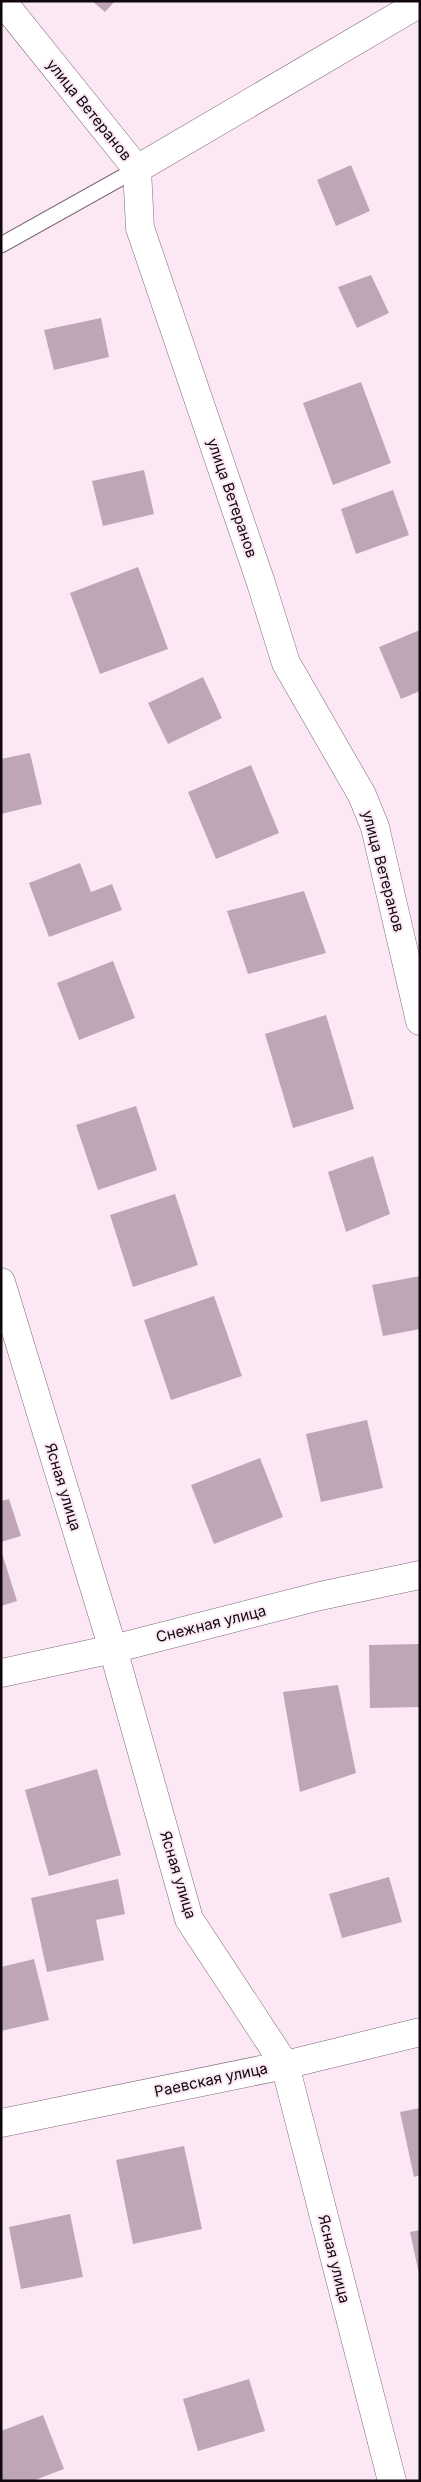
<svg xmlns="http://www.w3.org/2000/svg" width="421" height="2482" font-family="Inter,sans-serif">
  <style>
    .building { fill: #bea6b6 }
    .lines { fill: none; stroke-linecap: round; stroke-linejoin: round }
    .service-casing { stroke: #7e6977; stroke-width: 17 }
    .minor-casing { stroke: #7e6977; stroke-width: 29 }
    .service { stroke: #fff; stroke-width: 15 }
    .minor { stroke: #fff; stroke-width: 28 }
    .labels { text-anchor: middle; stroke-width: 4; stroke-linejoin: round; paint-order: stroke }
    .street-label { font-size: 15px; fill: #10080e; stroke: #fce8f5 }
  </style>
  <rect width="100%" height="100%" fill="#fce8f5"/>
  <path class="building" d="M92,1H115L105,12Z
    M351,165L370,211L336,226L317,180Z
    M371,275L389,313L357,328L338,287Z
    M101,318L109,357L54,370L44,330Z
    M361,382L391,463L333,485L303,403Z
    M144,470L154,514L103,526L92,481Z
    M393,490L409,535L356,554L341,509Z
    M138,567L168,649L100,674L70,593Z
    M420,630V691L401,699L379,647Z
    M203,677L222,718L168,744L148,703Z
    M30,753L42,804L1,814V759Z
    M251,765L279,833L216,859L188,792Z
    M80,863L91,892L112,884L122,910L49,937L29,883Z
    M304,891L326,953L248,974L227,911Z
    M113,961L135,1018L79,1040L57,983Z
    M326,1015L354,1109L293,1128L265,1034Z
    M136,1106L157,1170L98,1190L76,1125Z
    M373,1156L390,1214L346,1232L328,1172Z
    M175,1194L198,1265L133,1287L110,1215Z
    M420,1276V1329L383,1336L372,1285Z
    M214,1296L242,1376L171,1400L144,1320Z
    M367,1420L383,1488L321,1502L306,1434Z
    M260,1458L283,1517L214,1544L191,1485Z
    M9,1499L21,1536L1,1542V1501Z
    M1,1550L17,1601L1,1606Z
    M420,1644V1707L370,1708L369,1645Z
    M338,1685L356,1773L300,1792L283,1692Z
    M97,1769L121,1855L49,1876L25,1790Z
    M389,1877L402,1922L342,1938L329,1894Z
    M118,1879L125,1914L96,1920L104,1960L47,1972L31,1898Z
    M34,1959L49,2020L1,2031V1967Z
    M420,2108V2175L414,2177L400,2112Z
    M184,2146L202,2229L133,2244L116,2160Z
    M70,2214L83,2277L21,2289L9,2227Z
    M420,2230V2274H419L410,2232Z
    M249,2379L265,2431L198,2451L183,2399Z
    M43,2415L64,2469L32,2481H1V2431Z"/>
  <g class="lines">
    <defs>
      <path id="service" d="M1,245L137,169"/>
      <path id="minor" d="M2,1L137,169L140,228L261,583L286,663L362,795L375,827L420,1021
        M137,169L420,3
        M1,1282L113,1649L189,1919L285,2065L392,2481
        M1,1673L113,1649L320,1596L420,1575
        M1,2123L285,2065L420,2032"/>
    </defs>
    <use href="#service" class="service-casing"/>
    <use href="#minor" class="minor-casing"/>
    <use href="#service" class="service"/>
    <use href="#minor" class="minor"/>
  </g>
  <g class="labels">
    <g class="street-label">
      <text transform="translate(89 110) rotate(51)" y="5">улица Ветеранов</text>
      <text transform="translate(232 498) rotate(71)" y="5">улица Ветеранов</text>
      <text transform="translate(383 871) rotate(75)" y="5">улица Ветеранов</text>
      <text transform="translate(63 1487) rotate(73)" y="5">Ясная улица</text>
      <text transform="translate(211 1624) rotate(-14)" y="5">Снежная улица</text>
      <text transform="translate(178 1875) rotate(73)" y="5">Ясная улица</text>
      <text transform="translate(211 2080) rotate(-12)" y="5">Раевская улица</text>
      <text transform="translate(334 2259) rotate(76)" y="5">Ясная улица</text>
    </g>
  </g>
  <rect width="421" height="2482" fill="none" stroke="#10080e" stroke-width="5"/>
</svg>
